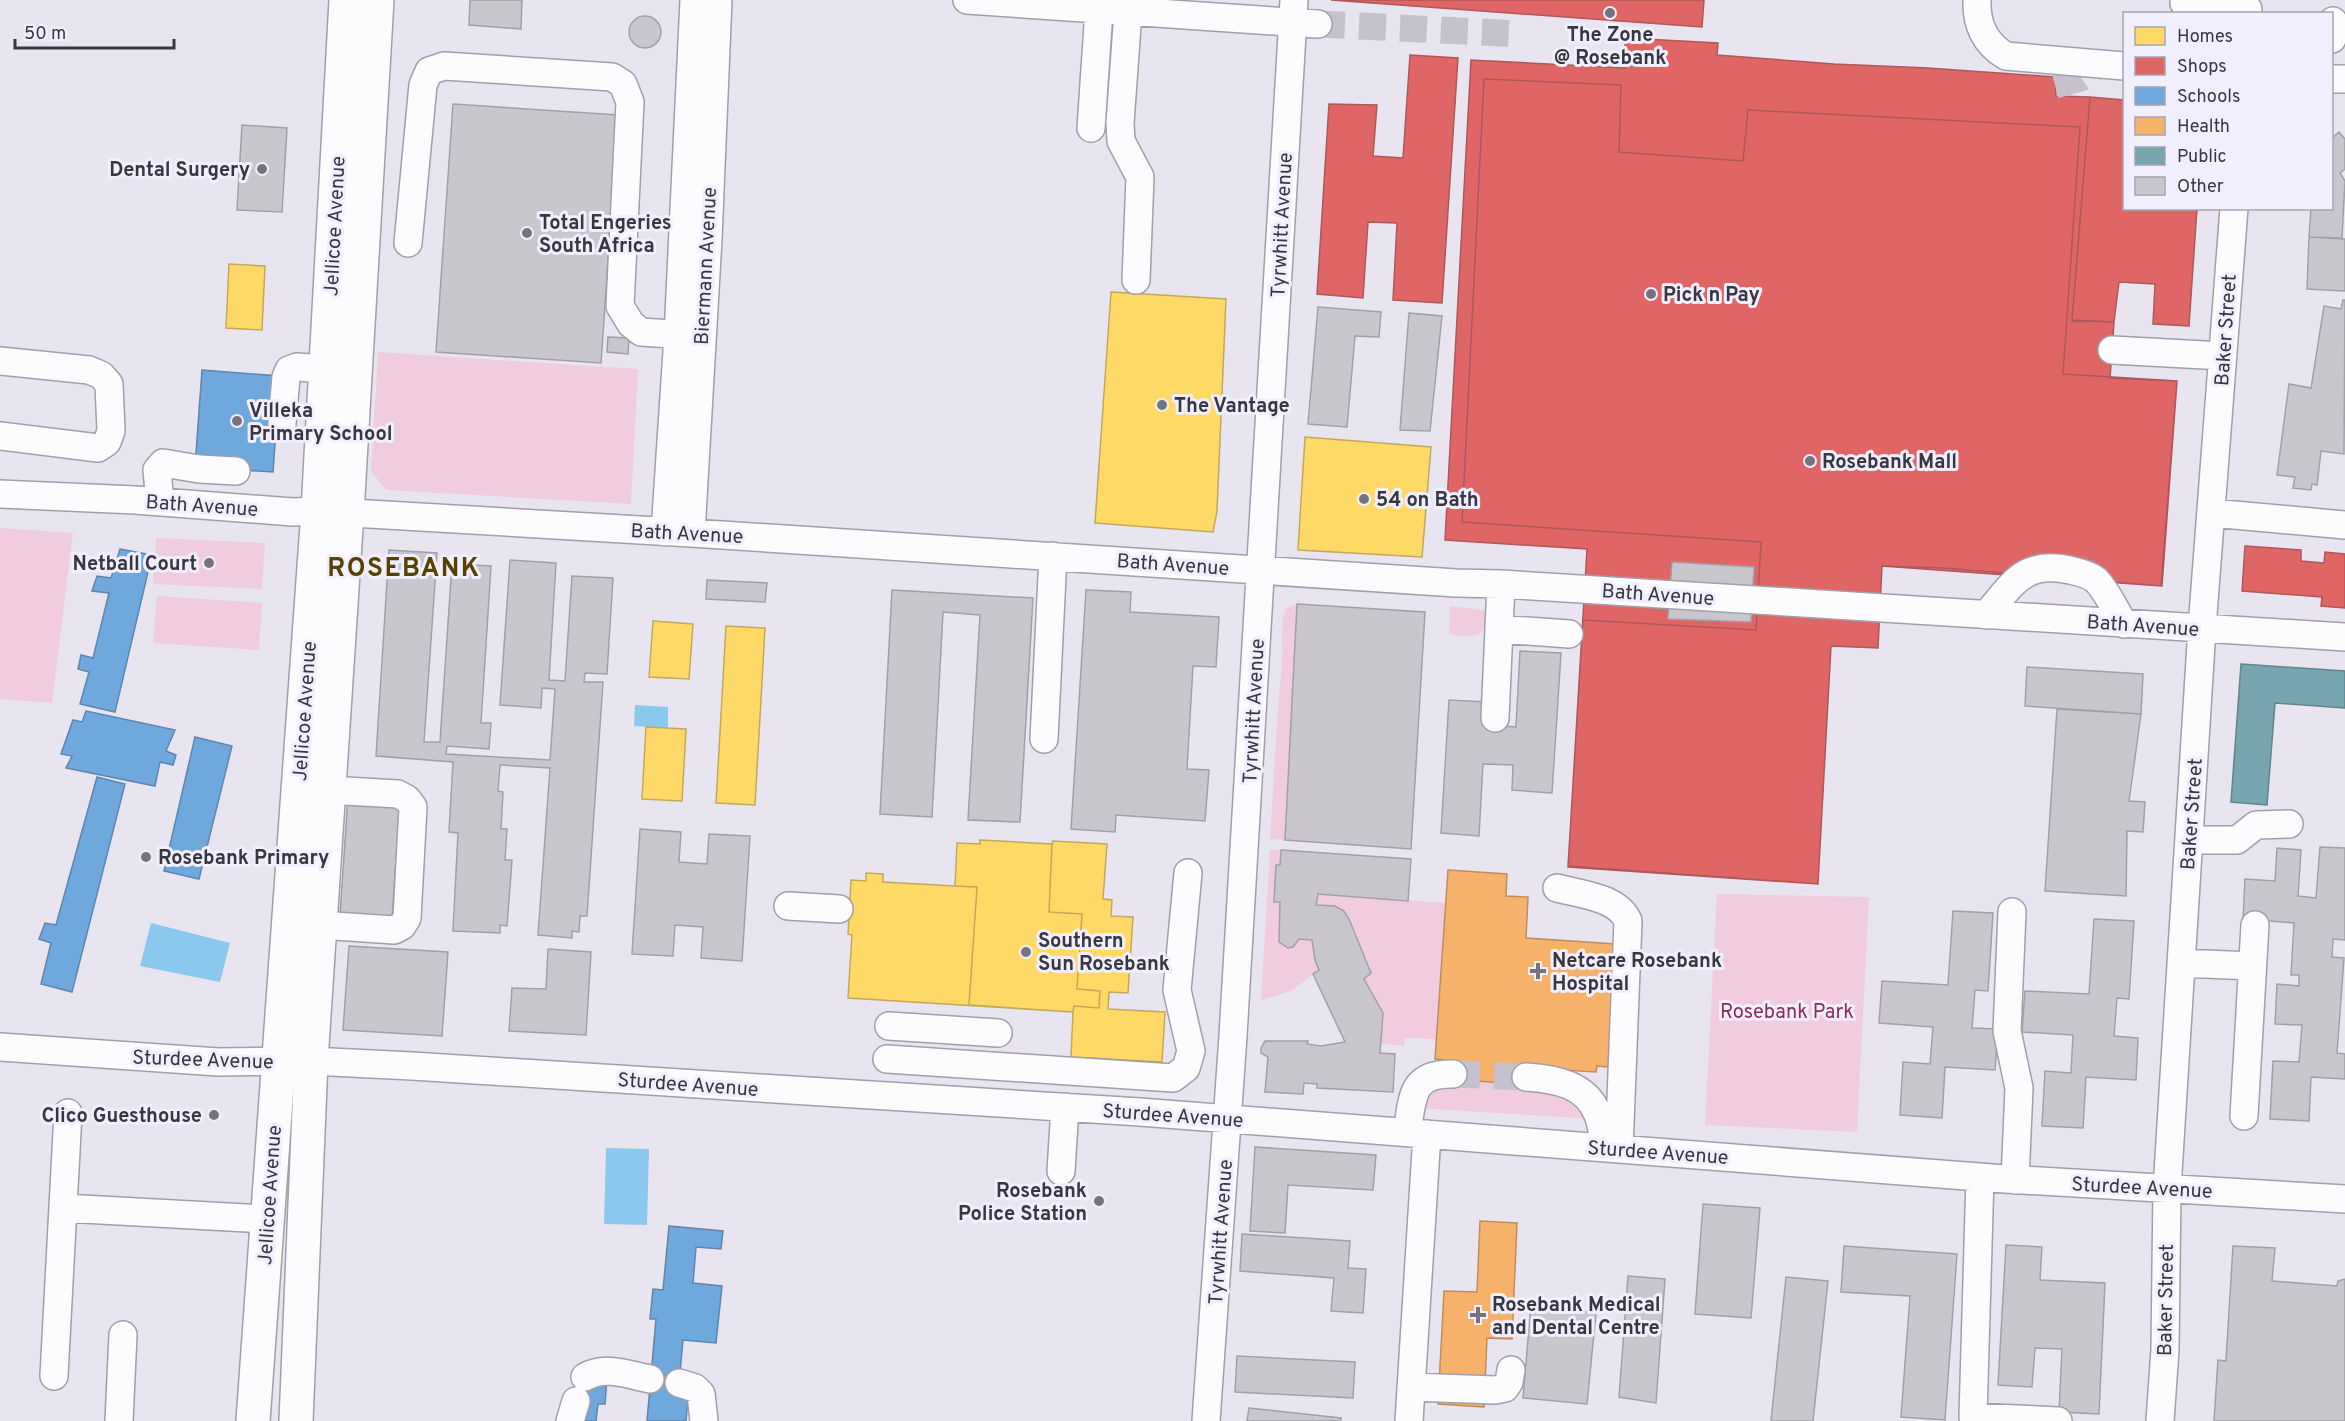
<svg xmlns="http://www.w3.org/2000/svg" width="2345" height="1421" font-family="Overpass,sans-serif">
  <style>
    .green { fill: #f0ccde }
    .water { fill: #8bc8ee }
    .homes { fill: #ffd966; stroke: #c3a85a; stroke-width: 1.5 }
    .shops { fill: #e06666; stroke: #ae585a; stroke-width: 1.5 }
    .schools { fill: #6fa8dc; stroke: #5e86ad; stroke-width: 1.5 }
    .health { fill: #f6b26b; stroke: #bd8d5e; stroke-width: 1.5 }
    .public { fill: #76a5af; stroke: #63848d; stroke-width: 1.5 }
    .building { fill: #cac6ce; stroke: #a39fa7; stroke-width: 1.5 }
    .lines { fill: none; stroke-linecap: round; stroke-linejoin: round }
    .minor-tunnel { stroke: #c5c2cd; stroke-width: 27; stroke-dasharray: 27 14; stroke-linecap: butt }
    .minor-casing { stroke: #a19fa8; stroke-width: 30 }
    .major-casing { stroke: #a19fa8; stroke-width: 36 }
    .minor { stroke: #fcfbfd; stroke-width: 27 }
    .major { stroke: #fcfbfd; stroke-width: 33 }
    .poi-dot { fill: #76737d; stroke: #f1eefd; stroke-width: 2 }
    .labels { text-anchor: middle; stroke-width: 6; stroke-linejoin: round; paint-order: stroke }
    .poi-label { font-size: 20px; font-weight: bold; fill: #38363f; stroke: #f1eefd; text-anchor: start }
    .street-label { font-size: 20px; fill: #38363f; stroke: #f1eefd }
    .park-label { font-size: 20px; fill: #8c2957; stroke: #f1eefd }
    .district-label { font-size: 26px; font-weight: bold; letter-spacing: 1.5px; fill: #584201; stroke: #f1eefd }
  </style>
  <rect width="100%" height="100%" fill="#e8e5f1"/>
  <path class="green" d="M378,352L638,369L631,504L386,490L371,471Z
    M0,528L73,533L52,703L0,699Z
    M156,538L265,543L262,589L153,584Z
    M157,596L262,603L259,650L153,643Z
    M1297,604L1285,840L1270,839C1274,780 1276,722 1282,663C1283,645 1280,625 1286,608Z
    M1450,606L1491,611C1487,639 1474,638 1449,634Z
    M1270,850H1281L1280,865H1276L1274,901L1280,902L1279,942L1288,948L1293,947L1299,939L1312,940L1315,960L1319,970L1291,991L1261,1000Z
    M1318,894L1445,903L1436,1039L1405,1038L1404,1046L1380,1043L1383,1013L1364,979L1371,973L1349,919C1340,907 1331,904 1316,905Z
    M1717,894L1869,897L1857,1132L1705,1125Z
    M1454,1080L1525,1085L1558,1081L1593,1119L1416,1108L1420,1083Z"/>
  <path class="water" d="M635,705L668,707V728L634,726Z
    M151,923L230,943L220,982L140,966Z
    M606,1148L649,1149L647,1225L604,1224Z"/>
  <path class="homes" d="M229,264L265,266L262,330L226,328Z
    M1111,292L1226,299L1217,511L1213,532L1095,523Z
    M1305,437L1431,447L1422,557L1298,550Z
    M653,621L693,624L689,679L649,677Z
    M726,626L765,628L755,805L716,803Z
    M646,727L686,729L682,801L642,799Z
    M980,840L1052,844L1049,912L1082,914L1077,989L1100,991L1099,1008L1074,1006L1073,1012L969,1005L977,887L955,886L957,843L980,844Z
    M980,840L1052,844L1053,841L1107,844L1103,899L1112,900L1111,916L1133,917L1128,993L1109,992L1108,1009L1165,1012L1162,1062L1071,1057L1073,1012L848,998L852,935L848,934L851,880L866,881V873L883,874V882L955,886L957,843L980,844Z"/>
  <path class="shops" d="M1331,0H1704L1702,27Z
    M1625,38L1718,43L1717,55L1834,64L1928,68L2055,77L2056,96L2090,97L2072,320L2114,322L2110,378L2177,381L2162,586L1944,568L1882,566L1878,648L1831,646L1818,884L1568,867L1587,549L1445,540L1471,60L1625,68Z
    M1410,55L1458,58L1442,303L1393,300L1397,223L1368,222L1363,298L1317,294L1329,104L1377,105L1373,156L1403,158Z
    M1484,79L1621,85L1619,152L1743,161L1748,110L2080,127L2063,374L2177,381L2161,586L1882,566L1878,648L1831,646L1818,884L1568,866L1583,620L1756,630L1761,542L1462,522Z
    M2090,97L2124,100V208H2197L2189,326L2153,324L2155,284L2119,282L2114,322L2072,321Z
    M2245,546L2301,550V561L2324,563L2325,552L2345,554V608L2321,606L2322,597L2242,591Z"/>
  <path class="schools" d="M202,370L280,376L273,472L195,467Z
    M120,549L152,555L115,712L80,704L89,672L78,669L81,655L93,658L109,593L92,591L97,576L111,578Z
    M86,711L175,730L166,751L176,755L173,765L160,762L155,786L66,768L72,756L61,754L73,720L82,722Z
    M195,737L232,746L199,879L164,871Z
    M97,777L125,784L72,992L41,984L51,943L39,939L45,923L56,925Z
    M669,1226L723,1231L721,1249L696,1247L693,1283L722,1286L716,1343L683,1340L679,1383L689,1387L686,1421H647L656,1319H650L653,1289L663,1290Z
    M579,1375L607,1378L605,1404H598L596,1421H574Z"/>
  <path class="health" d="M1448,870L1507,874L1506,896L1528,897L1526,938L1616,944L1608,1067L1597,1066L1596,1072L1528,1068L1526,1085L1453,1079L1454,1061L1435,1059Z
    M1480,1221L1517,1223L1512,1339L1487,1338L1484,1407L1438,1404L1444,1291L1477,1292Z"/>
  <path class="public" d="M2241,664L2345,671V708L2275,703L2267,805L2231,802Z"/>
  <path class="building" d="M470,0H522L521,29L469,25Z
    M629 32a16 16 0 1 1 32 0a16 16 0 1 1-32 0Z
    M453,104L618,115L601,363L436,352Z
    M242,125L287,128L282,212L237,210Z
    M2339,132L2345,139V169L2340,173L2345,181L2342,238L2309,237L2311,208H2332V138Z
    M2309,237L2345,239V291L2307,289Z
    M2343,300H2345L2344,454L2321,451L2317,485L2312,484L2311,490L2293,488L2295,477L2277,475L2289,384L2311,388L2324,306L2341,309Z
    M1318,307L1381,312L1379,337L1355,336L1347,427L1308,424Z
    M1409,313L1442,316L1430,431L1400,430Z
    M608,337L629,338L628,354L607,352Z
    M389,550L437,553L424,742H440L452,564L491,566L481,723H491L489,749L447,746L446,754L550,760L555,689L542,688L541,708L500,705L510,560L556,563L549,680L565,681L572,576L613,578L607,674L585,673L584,682H603L587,916H580L579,932L572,931V938L538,935L550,768L500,765L498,791L503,792L501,829H507L505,860H512L507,926L500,925V933L453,931L458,833L449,832L453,762L376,756Z
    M1672,562L1754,567L1751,622L1668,619Z
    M707,580L767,583L765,602L706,599Z
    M892,590L1033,598L1020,822L968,820L980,615L943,612L932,817L880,814Z
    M1086,590L1131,592L1130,612L1219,617L1216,667L1193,666L1187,769L1209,770L1205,821L1116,815L1115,832L1071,829Z
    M1297,604L1425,612L1411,849L1285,840Z
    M1520,651L1561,653L1552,793L1512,790L1513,765L1483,764L1479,836L1441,833L1449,700L1487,702L1486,725L1516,727Z
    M2027,667L2143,674L2141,714L2025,706Z
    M2057,709L2141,714L2129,801L2145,802L2143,832L2127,831L2126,896L2045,891Z
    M348,797L400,800L392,918L340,915Z
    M640,829L681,832L679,862L707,864L709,834L750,836L742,961L701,958L703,927L675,925L673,956L632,954Z
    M2320,847L2345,848V940L2333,939L2332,957L2344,958L2337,1053L2345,1054V1079L2311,1077L2309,1121L2270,1119L2273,1061L2299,1062L2302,1025L2275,1024L2277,984L2299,986V975H2291L2294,923L2243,919L2245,879L2275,881L2277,848L2301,850L2298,896L2316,898Z
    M1281,850L1411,859L1408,901L1318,894L1316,905L1335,906L1344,911L1349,919L1371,973L1364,979L1383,1013L1380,1053L1395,1054L1393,1092L1317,1088V1084L1304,1083L1303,1094L1265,1092L1268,1057L1261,1053V1048L1265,1041H1308L1307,1044L1321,1046L1345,1042L1313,974L1319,970L1315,960L1312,940L1299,939L1293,947L1288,948L1279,942L1280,902H1274L1276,865H1280Z
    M1953,911L1993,913L1988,991L1975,990L1972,1028L1998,1029L1995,1070L1945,1067L1942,1118L1900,1115L1903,1062L1930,1064L1933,1027L1879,1023L1882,981L1948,985Z
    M2094,919L2134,921L2129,999L2117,998L2114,1036L2138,1038L2136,1080L2086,1077L2083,1128L2042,1126L2045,1071L2071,1073L2073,1035L2022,1032L2025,991L2089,994Z
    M349,946L448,952L442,1036L343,1030Z
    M548,949L591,952L586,1035L509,1031L512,988L546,989Z
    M1255,1147L1376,1155L1373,1190L1288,1185L1285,1233L1250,1231Z
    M1703,1204L1760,1208L1751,1318L1695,1314Z
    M1242,1234L1350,1241L1348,1268L1366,1269L1363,1313L1331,1311L1334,1278L1240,1271Z
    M2006,1245L2042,1247L2040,1280L2105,1283L2099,1414L2059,1412L2062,1349L2035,1348L2032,1387L1998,1385Z
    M1844,1246L1957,1254L1945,1420L1901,1417L1910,1296L1841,1292Z
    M2233,1246L2275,1248L2272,1281L2337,1286L2338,1281L2345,1279V1421H2214L2218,1360L2226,1361Z
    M1628,1276L1665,1279L1656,1403L1619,1397Z
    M1786,1277L1828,1281L1813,1421H1771Z
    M1531,1304L1596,1313L1587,1404L1523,1398Z
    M1237,1356L1355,1362L1353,1398L1235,1392Z
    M1249,1408L1341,1418V1421H1247Z"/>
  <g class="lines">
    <path class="minor-tunnel" d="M1318,24L1521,34
      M2055,85L2081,78L2100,64
      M1453,1074L1526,1077"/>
    <defs>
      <path id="minor" d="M967,0L1318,24
        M1977,0C1976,24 1985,44 2006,56L2124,66
        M2184,3L2248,9
        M1128,12L1120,123L1121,141L1140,177L1136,280
        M2332,39L2333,21
        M2332,79H2345
        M1091,128L1099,10
        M408,243L423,85L429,71L444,66L612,77L623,84L630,102L620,306L631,324L641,332L702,336
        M2112,350L2223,356
        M0,361L89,370L101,375L109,384L111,431L107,442L98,448L0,436
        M282,424L286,377L289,370L297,367L326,369
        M0,494L135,500L293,512L318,511L691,533L1456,583L1501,584L2345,637
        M160,502L157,470L163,463L199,469L236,471
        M2212,513L2345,525
        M665,532L678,336L694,0
        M691,533L708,239L718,0
        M1986,615C2013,584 2023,560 2070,570C2078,572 2089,574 2096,580C2107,591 2115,610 2124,624
        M1499,629L1569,634
        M1495,718L1501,584
        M1044,739L1053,556
        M2189,840H2237L2256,825L2289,824
        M1557,888C1579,894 1618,897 1628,921L1619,1149
        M788,906L839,909
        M2012,912L2007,1031L2019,1088L2015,1180
        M320,925L394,930L402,926L407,918L413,807L407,799L398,794L328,790
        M2182,963L2252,966
        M889,1026L998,1033
        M0,1047L218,1062L311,1061L412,1066L1140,1112L2005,1179L2345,1199
        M887,1059L1173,1078L1186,1068L1191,1051L1177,990L1188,873
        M1526,1077C1555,1079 1587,1084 1598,1115C1602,1125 1603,1137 1605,1148
        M2244,1116L2255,925
        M1407,1132C1413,1098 1410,1073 1453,1074
        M1061,1171L1065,1107
        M1980,1177L1973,1417L2058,1421
        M64,1208L267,1219
        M54,1376L68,1113
        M585,1377C605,1365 629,1375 650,1379
        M679,1383L695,1388L701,1394L704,1421
        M1411,1387L1495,1390L1505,1388L1509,1382L1511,1370
        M119,1421L123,1335
        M570,1421L576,1401
        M1206,1421L1233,1036L1294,0
        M1409,1421L1427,1134
        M2160,1421L2165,1350L2167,1189L2202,628L2234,208"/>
      <path id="major" d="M253,1421L318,511L346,0
        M296,1421L311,1061L347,513L377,0"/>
    </defs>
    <use href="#minor" class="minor-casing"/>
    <use href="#major" class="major-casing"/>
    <use href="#minor" class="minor"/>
    <use href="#major" class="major"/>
  </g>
  <g class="poi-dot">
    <circle cx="1610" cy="13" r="6"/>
    <circle cx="262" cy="169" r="6"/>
    <circle cx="527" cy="233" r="6"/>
    <circle cx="1651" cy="294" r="6"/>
    <circle cx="1162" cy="405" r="6"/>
    <circle cx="237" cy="421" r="6"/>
    <circle cx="1810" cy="461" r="6"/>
    <circle cx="1364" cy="499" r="6"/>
    <circle cx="209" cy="563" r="6"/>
    <circle cx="146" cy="857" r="6"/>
    <circle cx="1026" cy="952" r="6"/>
    <path d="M1535 962h6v6h6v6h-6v6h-6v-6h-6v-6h6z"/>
    <circle cx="214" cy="1115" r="6"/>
    <circle cx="1099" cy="1201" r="6"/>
    <path d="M1475 1306h6v6h6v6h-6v6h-6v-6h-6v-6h6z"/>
  </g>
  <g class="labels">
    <g class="poi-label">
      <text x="1610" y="41" text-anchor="middle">The Zone<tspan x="1610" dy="23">@ Rosebank</tspan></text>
      <text x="250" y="176" text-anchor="end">Dental Surgery</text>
      <text x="539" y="229">Total Engeries<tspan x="539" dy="23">South Africa</tspan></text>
      <text x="1663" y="301">Pick n Pay</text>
      <text x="1174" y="412">The Vantage</text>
      <text x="249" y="417">Villeka<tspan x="249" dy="23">Primary School</tspan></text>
      <text x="1822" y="468">Rosebank Mall</text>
      <text x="1376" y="506">54 on Bath</text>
      <text x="197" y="570" text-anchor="end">Netball Court</text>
      <text x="158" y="864">Rosebank Primary</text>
      <text x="1038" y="947">Southern<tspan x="1038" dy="23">Sun Rosebank</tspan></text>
      <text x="1552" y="967">Netcare Rosebank<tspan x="1552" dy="23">Hospital</tspan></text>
      <text x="202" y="1122" text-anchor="end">Clico Guesthouse</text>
      <text x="1087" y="1197" text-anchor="end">Rosebank<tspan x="1087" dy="23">Police Station</tspan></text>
      <text x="1492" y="1311">Rosebank Medical<tspan x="1492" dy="23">and Dental Centre</tspan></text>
    </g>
    <g class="street-label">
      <text transform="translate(1281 225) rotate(-87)" y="7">Tyrwhitt Avenue</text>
      <text transform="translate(334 226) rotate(-87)" y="7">Jellicoe Avenue</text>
      <text transform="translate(705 266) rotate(-87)" y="7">Biermann Avenue</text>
      <text transform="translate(2225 330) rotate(-86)" y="7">Baker Street</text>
      <text transform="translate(202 505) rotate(4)" y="7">Bath Avenue</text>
      <text transform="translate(687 533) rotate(3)" y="7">Bath Avenue</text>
      <text transform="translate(1173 564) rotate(4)" y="7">Bath Avenue</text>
      <text transform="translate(1658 594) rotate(4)" y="7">Bath Avenue</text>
      <text transform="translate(2143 625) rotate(4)" y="7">Bath Avenue</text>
      <text transform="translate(304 711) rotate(-86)" y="7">Jellicoe Avenue</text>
      <text transform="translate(1253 711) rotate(-87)" y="7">Tyrwhitt Avenue</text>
      <text transform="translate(2191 814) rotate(-86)" y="7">Baker Street</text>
      <text transform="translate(203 1059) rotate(2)" y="7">Sturdee Avenue</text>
      <text transform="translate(688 1084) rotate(4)" y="7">Sturdee Avenue</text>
      <text transform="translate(1173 1115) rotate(4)" y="7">Sturdee Avenue</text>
      <text transform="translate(1658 1152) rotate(4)" y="7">Sturdee Avenue</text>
      <text transform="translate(2142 1187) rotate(3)" y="7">Sturdee Avenue</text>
      <text transform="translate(269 1195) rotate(-86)" y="7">Jellicoe Avenue</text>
      <text transform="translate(1220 1232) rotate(-86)" y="7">Tyrwhitt Avenue</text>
      <text transform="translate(2165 1300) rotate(-89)" y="7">Baker Street</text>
    </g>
    <g class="park-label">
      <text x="1787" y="1018">Rosebank Park</text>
    </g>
    <g class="district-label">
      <text x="404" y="576">ROSEBANK</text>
    </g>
  </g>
  <rect x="2123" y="12" width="210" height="198" fill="#f1eefd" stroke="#a7a4b1" stroke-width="1.5"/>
  <rect x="2135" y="27" width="30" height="18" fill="#ffd966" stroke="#a7a4b1" stroke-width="1.5"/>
  <text x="2177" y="42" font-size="18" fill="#38363f">Homes</text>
  <rect x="2135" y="57" width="30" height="18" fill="#e06666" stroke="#a7a4b1" stroke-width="1.5"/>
  <text x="2177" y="72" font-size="18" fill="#38363f">Shops</text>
  <rect x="2135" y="87" width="30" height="18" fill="#6fa8dc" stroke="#a7a4b1" stroke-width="1.5"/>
  <text x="2177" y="102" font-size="18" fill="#38363f">Schools</text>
  <rect x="2135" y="117" width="30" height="18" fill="#f6b26b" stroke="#a7a4b1" stroke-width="1.5"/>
  <text x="2177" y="132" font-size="18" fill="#38363f">Health</text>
  <rect x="2135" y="147" width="30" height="18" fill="#76a5af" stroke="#a7a4b1" stroke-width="1.5"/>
  <text x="2177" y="162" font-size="18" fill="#38363f">Public</text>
  <rect x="2135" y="177" width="30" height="18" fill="#cac6ce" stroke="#a7a4b1" stroke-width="1.5"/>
  <text x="2177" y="192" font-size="18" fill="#38363f">Other</text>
  <path d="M15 39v9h159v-9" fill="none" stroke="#38363f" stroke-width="3"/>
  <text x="24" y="39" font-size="18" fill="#38363f" stroke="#f1eefd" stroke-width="4.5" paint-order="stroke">50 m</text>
</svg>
